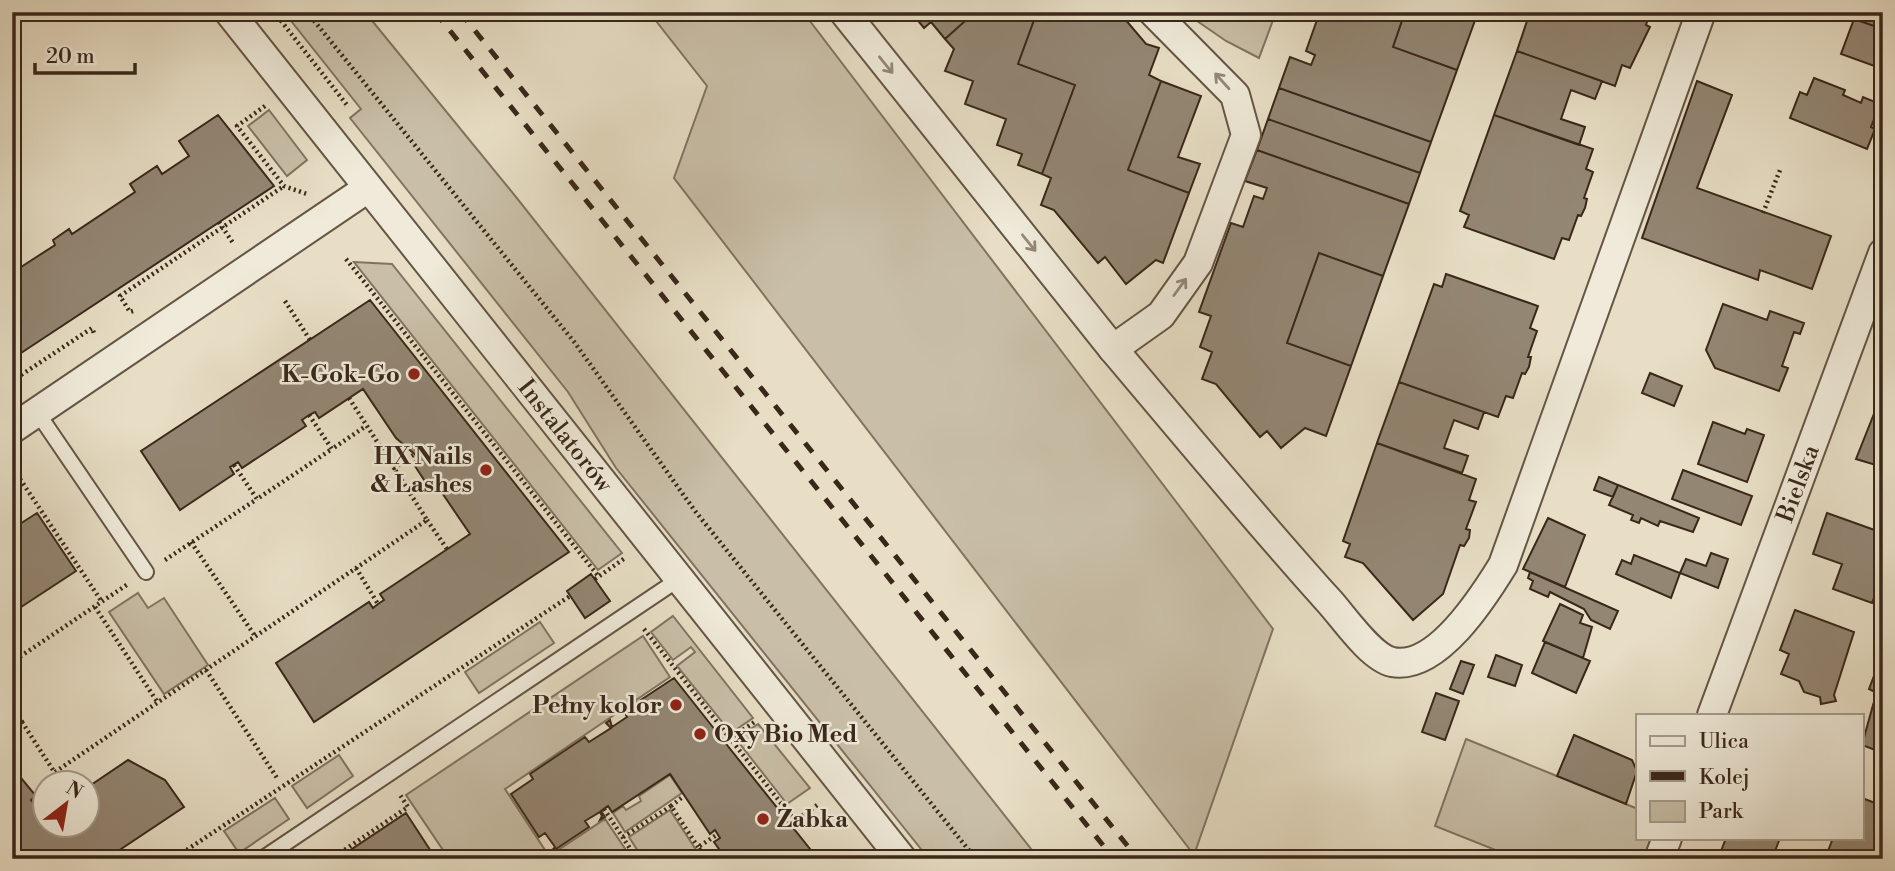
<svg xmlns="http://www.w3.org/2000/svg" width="1895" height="871" font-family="'Libre Bodoni',serif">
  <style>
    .green { fill: #c9bfa8; stroke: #817361; stroke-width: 2 }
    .building { fill: #938673; stroke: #39271a; stroke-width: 2 }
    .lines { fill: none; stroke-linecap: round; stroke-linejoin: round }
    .lane-casing { stroke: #645545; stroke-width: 18 }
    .street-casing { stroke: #645545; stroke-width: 32 }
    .path { stroke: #39271a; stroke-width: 4.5; stroke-dasharray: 2 3.5; stroke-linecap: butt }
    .lane { stroke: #efead9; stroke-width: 14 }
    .street { stroke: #efead9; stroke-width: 28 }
    .rail { stroke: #39271a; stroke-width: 5; stroke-dasharray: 12 12; stroke-linecap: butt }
    .oneway { stroke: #94887a }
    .poi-dot { fill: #8f2418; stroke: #efead9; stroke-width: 2.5 }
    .labels { text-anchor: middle; stroke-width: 5; stroke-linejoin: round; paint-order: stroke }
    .poi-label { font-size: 24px; font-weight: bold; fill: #39271a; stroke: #efead9; text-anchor: end }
    .street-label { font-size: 24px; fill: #39271a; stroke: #efead9 }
  </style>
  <rect width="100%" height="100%" fill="#e7dec5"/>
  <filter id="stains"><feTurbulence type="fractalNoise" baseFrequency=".00286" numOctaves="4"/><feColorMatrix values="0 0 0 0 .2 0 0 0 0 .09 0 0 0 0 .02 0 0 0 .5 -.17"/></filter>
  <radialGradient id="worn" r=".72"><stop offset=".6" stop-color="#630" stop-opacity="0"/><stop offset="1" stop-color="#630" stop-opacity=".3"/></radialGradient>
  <path class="green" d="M284,12H365L516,197L1039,859H929L616,468L568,392L350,118L361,109Z
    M649,12H803L1273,629L1194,855L674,178L707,86Z
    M1184,12H1276L1259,58L1226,41Z
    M269,110L307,160L287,176L248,126Z
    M354,262L392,264L622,553L598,570Z
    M138,593L148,608L164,598L208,665L164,694L109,612Z
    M673,616L753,718L731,733L677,666L695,652L691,647L673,660L651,632Z
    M540,622L554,643L479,693L465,672Z
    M643,636L670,677L505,789L549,856L605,819L632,859H449L406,795Z
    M758,724L810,788L787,804L736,739Z
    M1466,739L1638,809V838H1657L1649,859H1518L1435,826Z
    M339,755L353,776L307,808L292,786Z
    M670,775L682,793L625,832L613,813L623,806L626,810L641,801L639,796Z
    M275,798L289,819L239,853L224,831Z
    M670,810L702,859H643L629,837Z"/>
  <path class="building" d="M911,12H975L945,39L931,22L924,28Z
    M975,12H1037L1018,64L1075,85L1042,174L1018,165L1022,154L997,145L1006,119L965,104L973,81L945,71L954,49L945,39Z
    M1037,12H1119L1146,44L1159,48L1149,75L1161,81L1128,170L1189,193L1163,263L1156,260L1126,284L1105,257L1098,263L1054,210L1041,205L1051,178L1042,174L1075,85L1018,64Z
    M1306,12H1405L1393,47L1457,70L1431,142L1279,88L1290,57L1311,65L1315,55L1306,51L1317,20L1305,16Z
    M1405,12H1478L1457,70L1393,47Z
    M1530,12H1650L1646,25L1650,27L1630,68L1622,65L1615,86L1517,51Z
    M1833,12H1883V29L1854,19Z
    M1854,19L1883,29V69L1841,54Z
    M1517,51L1602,81L1595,99L1571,90L1561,119L1585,127L1579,145L1494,115Z
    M1814,78L1845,90L1843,95L1861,103L1863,97L1880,104L1871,127L1875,129L1867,149L1790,118L1800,92L1807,95Z
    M1161,81L1201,96L1178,157L1200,164L1189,193L1128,170Z
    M1697,81L1732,95L1697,188L1831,236L1812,289L1760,270L1758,280L1642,238Z
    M1279,88L1431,142L1420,173L1268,119Z
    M218,115L274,186L12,359V267L15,265L18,269L55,245L53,240L69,229L72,234L135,192L130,184L157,166L162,174L189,156L179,141Z
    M1494,115L1593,149L1586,169L1593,172L1584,198L1587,199L1585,208L1581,216L1578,215L1569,240L1562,238L1554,259L1464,227L1469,215L1460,211Z
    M1268,119L1420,173L1409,204L1257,150Z
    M1257,150L1409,204L1383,276L1319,253L1287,343L1351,366L1326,436L1305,428L1281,448L1267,431L1260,437L1216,384L1202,379L1212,352L1200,347L1211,316L1199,312L1231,223L1243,227L1254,196L1263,199L1267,188L1245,181Z
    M1319,253L1383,276L1351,366L1287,343Z
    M1446,274L1538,306L1530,328L1537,331L1528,357H1531L1529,367L1525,374L1522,373L1513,398L1506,396L1498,417L1399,382L1434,284L1442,287Z
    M370,300L569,552L314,722L276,663L369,602L373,608L378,604L384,600L380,594L470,534L436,484L430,489L413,463L419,458L396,438L363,389L319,418L315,412L309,415L302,420L306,426L242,468L238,462L230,467L234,474L180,510L141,451Z
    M1723,304L1767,320L1770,311L1804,323L1800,334L1794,332L1782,366L1788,368L1779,391L1715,368L1706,350Z
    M1650,373L1682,386L1674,406L1642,393Z
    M1399,382L1484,412L1478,429L1454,420L1444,448L1468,456L1462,473L1377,443Z
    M1883,391V463L1879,466L1856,459Z
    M1713,422L1745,434L1747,429L1764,435L1747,482L1698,464Z
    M1377,443L1476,479L1469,500L1476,502L1466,529L1470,530L1469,538L1464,546L1460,545L1443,594L1413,620L1363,563L1345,557L1350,544L1343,541Z
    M1683,470L1752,496L1741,525L1672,499Z
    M1599,477L1618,485L1613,497L1594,490Z
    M1618,485L1699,518L1693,532L1660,521L1658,526L1641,518L1639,523L1631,520L1633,515L1609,505Z
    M37,513L76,571L12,613V529Z
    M1827,513L1883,533V574L1872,603L1833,589L1842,564L1813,554Z
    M1548,518L1585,535L1565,587L1523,569Z
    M1711,553L1728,559L1718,588L1680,573L1686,559L1706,566Z
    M1634,555L1680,573L1671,598L1616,574L1622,560L1631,564Z
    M1530,572L1618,611L1610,629L1591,620L1584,609L1550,592L1548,597L1530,589L1533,581L1528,578Z
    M591,574L610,601L585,618L567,591Z
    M1560,604L1583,615L1580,623L1592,627L1583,658L1543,641Z
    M1795,610L1854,632L1834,695L1836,701L1821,704L1820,697L1804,692L1799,681L1781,674L1789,654L1780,650Z
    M1545,642L1590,661L1576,693L1532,673Z
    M1496,655L1522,665L1515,686L1488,677Z
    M1461,661L1474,665L1463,694L1450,689Z
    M1879,663L1883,664V708L1873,705L1877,693L1869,689Z
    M674,678L727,745L818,859H726L714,842L720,838L715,830L710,834L670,774L612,812L608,806L601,811L605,817L600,820L602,816L600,812L585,821L589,827L550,853L555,847L545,833L539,837L511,794L533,779L530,774L585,737L589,742L611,728L606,723L610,720L612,727L627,717L624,711Z
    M1436,693L1459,701L1445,740L1422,732Z
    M1873,705L1883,708V753L1862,745Z
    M1574,735L1632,760L1637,771L1626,804L1557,776Z
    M128,760L165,780L184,807L106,859H12V767L36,796L31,800L46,815V826H88V787Z
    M1862,798L1883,806V842L1877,859H1825L1833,838H1862Z
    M406,813L436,859H337Z
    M1726,838H1780L1772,859H1718Z"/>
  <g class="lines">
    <defs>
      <path id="lane" d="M37,412L146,572
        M262,859L679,579"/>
      <g id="street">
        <path id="s1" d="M229,12L902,859"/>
        <path d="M844,12L1113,349L1161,315L1198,263L1246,135L1235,95L1153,12"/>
        <path d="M1113,349C1184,433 1254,518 1328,600C1343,616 1370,657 1392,662C1437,671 1484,596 1503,565L1701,12"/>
        <path d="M12,429L368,188"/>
        <path id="s2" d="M1712,715L1883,253"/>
        <path d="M1659,859L1667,838"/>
      </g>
    </defs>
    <use href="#lane" class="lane-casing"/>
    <use href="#street" class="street-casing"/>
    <path class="path" d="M274,12L347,105L345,107
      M307,12L575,343L695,511L976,859
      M265,106L237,126L284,186L307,194
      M1763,213L1780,170
      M219,222L233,243
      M346,259L599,577
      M285,301L310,340
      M133,311L130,312L120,296L284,186
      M12,381L92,328L95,336
      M349,398L394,468L415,454
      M309,415L332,449L366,426
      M234,465L257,499L332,449
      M20,479L102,602
      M427,520L447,549
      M191,542L255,636
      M165,560L257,499
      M356,568L378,604
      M595,579L625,558
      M95,607L158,703
      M644,629L795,821L820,803
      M12,656L15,660L128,584
      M206,670L277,778
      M12,707L22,722L12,728
      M22,722L62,784
      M725,742L756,721
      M55,772L427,520L394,468
      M671,806L684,796
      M604,809L637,859
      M623,837L671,806L698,847
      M173,859L570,596
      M331,859L408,807L400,795
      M706,859L698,847L718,834"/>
    <use href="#lane" class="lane"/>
    <use href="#street" class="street"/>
    <path class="rail" d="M435,12L1114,859
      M460,12L1138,859"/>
  </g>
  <defs><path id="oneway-shaft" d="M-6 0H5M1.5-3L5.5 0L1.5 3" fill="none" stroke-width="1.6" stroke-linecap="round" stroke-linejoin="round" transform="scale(1.75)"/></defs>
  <g class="oneway">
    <use href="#oneway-shaft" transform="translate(886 65) rotate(51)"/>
    <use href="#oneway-shaft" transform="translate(1222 81) rotate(-132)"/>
    <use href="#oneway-shaft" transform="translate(1029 243) rotate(51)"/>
    <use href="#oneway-shaft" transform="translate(1180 287) rotate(-54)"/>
  </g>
  <g class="poi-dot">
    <circle cx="414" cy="374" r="7"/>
    <circle cx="486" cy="470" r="7"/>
    <circle cx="676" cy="705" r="7"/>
    <circle cx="700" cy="734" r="7"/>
    <circle cx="763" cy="819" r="7"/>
  </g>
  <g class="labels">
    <g class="poi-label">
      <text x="400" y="382">K-Gok-Go</text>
      <text x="472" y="464">HX Nails<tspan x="472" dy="28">&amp; Lashes</tspan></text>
      <text x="662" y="713">Pełny kolor</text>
      <text x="714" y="742" text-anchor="start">Oxy Bio Med</text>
      <text x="777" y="827" text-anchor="start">Żabka</text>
    </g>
    <g class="street-label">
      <text dy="8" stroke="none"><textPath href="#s1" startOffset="541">Instalatorów</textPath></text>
      <text dy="8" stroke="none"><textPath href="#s2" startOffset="247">Bielska</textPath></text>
    </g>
  </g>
  <rect width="1895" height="871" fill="none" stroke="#e7dec5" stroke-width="42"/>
  <rect x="14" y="14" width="1867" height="843" fill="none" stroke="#39271a" stroke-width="3.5"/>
  <rect x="21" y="21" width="1853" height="829" fill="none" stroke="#39271a" stroke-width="2"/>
  <rect x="1636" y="714" width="228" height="126" fill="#efead9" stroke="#a69c8d" stroke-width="2"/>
  <rect x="1650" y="736" width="35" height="10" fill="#efead9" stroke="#a69c8d" stroke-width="2"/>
  <text x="1699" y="748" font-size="21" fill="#39271a">Ulica</text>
  <rect x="1650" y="771" width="35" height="10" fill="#39271a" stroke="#a69c8d" stroke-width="2"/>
  <text x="1699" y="784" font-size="21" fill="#39271a">Kolej</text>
  <rect x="1650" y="801" width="35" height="21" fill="#c9bfa8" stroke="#a69c8d" stroke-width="2"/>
  <text x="1699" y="818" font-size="21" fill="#39271a">Park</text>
  <g transform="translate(66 804) rotate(31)"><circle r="33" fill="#efead9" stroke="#a69c8d" stroke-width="2"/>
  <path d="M0-5L12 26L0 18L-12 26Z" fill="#8f2418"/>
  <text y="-10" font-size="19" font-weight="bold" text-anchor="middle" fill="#39271a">N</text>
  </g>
  <path d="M35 63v10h100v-10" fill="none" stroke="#39271a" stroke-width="3.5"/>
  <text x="46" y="63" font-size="21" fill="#39271a" stroke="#efead9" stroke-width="5" paint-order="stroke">20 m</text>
  <rect width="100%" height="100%" filter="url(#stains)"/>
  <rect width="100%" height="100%" fill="url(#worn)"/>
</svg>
